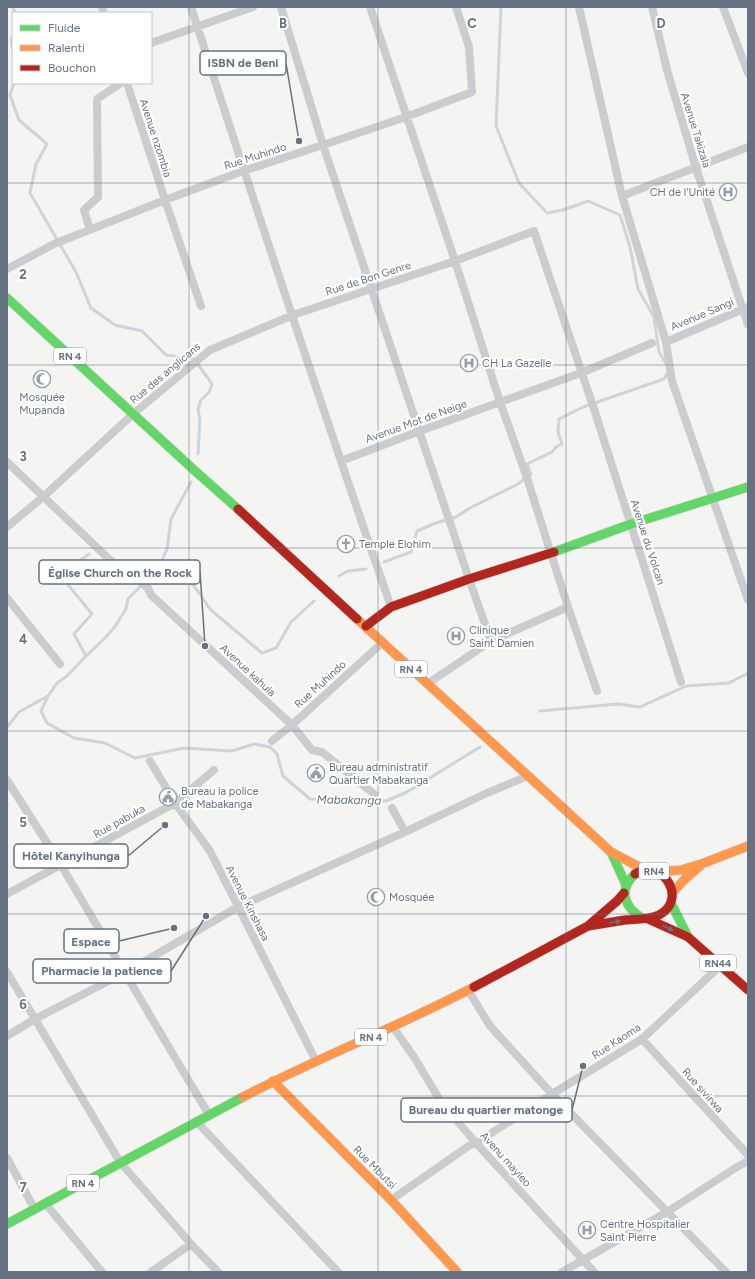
<svg xmlns="http://www.w3.org/2000/svg" width="755" height="1279" font-family="Figtree,sans-serif">
  <style>
    .lines { fill: none; stroke-linecap: round; stroke-linejoin: round }
    .stream { stroke: #ced4d8; stroke-width: 3 }
    .fast-casing { stroke: #d0d2d2; stroke-width: 10 }
    .slow-casing { stroke: #d0d2d2; stroke-width: 10 }
    .jam-casing { stroke: #d0d2d2; stroke-width: 10 }
    .street { stroke: #cbcccd; stroke-width: 8 }
    .fast { stroke: #63d668; stroke-width: 9 }
    .slow { stroke: #ff974d; stroke-width: 9 }
    .jam { stroke: #b3261e; stroke-width: 9 }
    .oneway { fill: #647282 }
    .grid { fill: none; stroke: #647282; stroke-width: 1; stroke-opacity: 0.55 }
    .labels { text-anchor: middle; stroke-width: 4; stroke-linejoin: round; paint-order: stroke }
    .shield { fill: #fff; stroke: #929ca8; stroke-width: 1 }
    .shield-label { font-size: 10px; font-weight: bold; fill: #647282 }
    .street-label { font-size: 11px; fill: #647282; stroke: #fff }
    .poi-label { font-size: 11px; fill: #647282; stroke: #fff; text-anchor: start }
    .water-label { font-size: 12px; font-style: italic; fill: #5f737f; stroke: #fff }
    .grid-label { font-size: 13px; text-anchor: middle; font-weight: bold; fill: #647282; stroke: #fff; stroke-width: 4; stroke-linejoin: round; paint-order: stroke }
    .leader { fill: none; stroke: #647282; stroke-width: 1.5 }
    .callout-dot { fill: #647282; stroke: #fff; stroke-width: 1.5 }
    .callout { fill: #fff; stroke: #647282; stroke-width: 1.5 }
    .callout-label { font-size: 12px; text-anchor: middle; font-weight: bold; fill: #647282 }
  </style>
  <rect width="100%" height="100%" fill="#f4f4f2"/>
  <g class="lines">
    <path class="stream" d="M12,7L16,13
      M501,7L496,126L519,183L547,213L563,210L588,201L620,215L630,247L638,289L654,317L659,352L667,365
      M13,36L11,39L13,53
      M14,83L10,95L19,120L47,144L36,164L30,193L76,272L91,308L115,325L142,331L166,355L194,359L212,384L209,392L201,400L198,410L200,420L198,454
      M191,482L171,519L167,549L158,569L128,599L126,609L116,625L106,637L86,656L67,676L57,683L48,696L41,711L47,723L74,738L105,743L135,758L184,748L232,751L254,744L270,747L277,754L283,776L310,799L386,801L407,792L480,747
      M384,562L411,552L417,531L436,523L456,517L470,508L518,484L531,474L527,464L552,452L556,447L562,444L558,432L559,419L583,407L664,379L668,372
      M158,569L181,568L211,610L262,653L276,648L291,622L314,601
      M339,576L348,571L366,569
      M86,656L74,634L92,614L60,575L89,554
      M540,711L618,704L640,707L686,686L729,683L748,673
      M7,727L19,712L48,696"/>
    <defs>
      <path id="fast" d="M7,298L194,470L238,509
        M554,552L631,524L748,487
        M611,852L626,885
        M635,874C618,890 624,907 642,918
        M671,903L688,937
        M7,1224L243,1097"/>
      <path id="slow" d="M357,619L611,852L645,870
        M657,872L681,870L704,863L748,846
        M672,893L686,878L700,866
        M273,1081L391,1200L457,1272
        M243,1097C319,1057 398,1027 474,987"/>
      <path id="jam" d="M238,509L357,619
        M366,626L391,607L469,579L554,552
        M648,919L688,937L748,990
        M588,926C600,924 613,922 625,920C636,919 648,920 659,915C688,900 664,858 635,874
        M474,987L588,926L617,901L624,893"/>
    </defs>
    <use href="#fast" class="fast-casing"/>
    <use href="#slow" class="slow-casing"/>
    <use href="#jam" class="jam-casing"/>
    <path class="street" d="M102,7L104,13
      M191,7C256,208 322,408 391,607
      M281,7L323,145L469,579L491,641
      M370,7L455,261L500,402L526,475L568,607L597,691
      M579,7L622,196L666,342L672,381L748,600
      M652,7L667,70L696,168L748,325
      M723,7L748,73
      M151,43L253,7
      M127,83L165,200L201,306
      M622,196L748,147
      M90,230L84,210L98,197L97,99L121,83
      M7,269L54,244L165,200L243,171L323,145L406,117L472,92L469,47L456,7
      M666,342L748,307
      M341,461L420,431L581,373L652,343
      M7,462L131,580H139L148,588L151,595L292,725L312,750L322,752L374,794
      M7,527L43,497L133,414L210,350L293,315L455,261L534,231L594,409L681,682
      M7,598L60,664
      M427,684L491,641L568,607
      M272,741L292,725L382,643
      M150,761L175,803L210,851L316,1061
      M7,780L61,865L209,1115
      M392,808L405,832
      M7,894L175,803L214,770
      M7,972L120,1162L191,1244L218,1272
      M468,990L490,1026L552,1094L726,1272
      M393,1027L414,1057L441,1102L476,1143L594,1272
      M7,1036L35,1019L126,972L238,907L405,832L487,793L528,776
      M642,1039L748,1155
      M196,1121L338,1272
      M7,1158L34,1208
      M391,1200L470,1145L476,1143L552,1094L642,1039L721,965
      M45,1203L102,1272
      M151,1272L191,1244
      M562,1272L667,1212L737,1167L748,1161"/>
    <use href="#fast" class="fast"/>
    <use href="#slow" class="slow"/>
    <use href="#jam" class="jam"/>
  </g>
  <defs><path id="oneway-solid" d="M-6-.8H1V-3.2L6.5 0L1 3.2V.8H-6Z"/></defs>
  <g class="oneway">
    <use href="#oneway-solid" transform="translate(615 922) rotate(-10)"/>
    <use href="#oneway-solid" transform="translate(668 928) rotate(24)"/>
  </g>
  <path class="grid" d="M189,7V1272M378,7V1272M566,7V1272M7,183H748M7,365H748M7,548H748M7,731H748M7,914H748M7,1096H748"/>
  <defs>
    <symbol id="hospital-ring" viewBox="-11 -11 22 22"><circle r="9.5" fill="#fff" stroke="#96a0a9" stroke-width="1.5"/><path d="M-5-5h3v3.5h4V-5h3V5h-3V1.5h-4V5h-3Z" fill="#96a0a9"/></symbol>
    <symbol id="mosque-ring" viewBox="-11 -11 22 22"><circle r="9.5" fill="#fff" stroke="#96a0a9" stroke-width="1.5"/><path d="M3.5-4.9A6 6 0 1 0 3.5 4.9A5 5 0 1 1 3.5-4.9Z" fill="#96a0a9"/></symbol>
    <symbol id="church-ring" viewBox="-11 -11 22 22"><circle r="9.5" fill="#fff" stroke="#96a0a9" stroke-width="1.5"/><path d="M-1.2-6h2.4v3.5h3.3v2.4h-3.3V6h-2.4V-.1h-3.3v-2.4h3.3Z" fill="#96a0a9"/></symbol>
    <symbol id="civic-ring" viewBox="-11 -11 22 22"><circle r="9.5" fill="#fff" stroke="#96a0a9" stroke-width="1.5"/><path d="M-.6-6.5H3V-4.5H.6V-3L4-1V1h2V6H-6V1h2V-1L-.6-3ZM-1.2 2.5V6h2.4V2.5Z" fill="#96a0a9"/></symbol>
  </defs>
  <g fill-rule="evenodd">
    <use href="#hospital-ring" x="718" y="182" width="20" height="20"/>
    <use href="#hospital-ring" x="459" y="353" width="20" height="20"/>
    <use href="#mosque-ring" x="32" y="369" width="20" height="20"/>
    <use href="#church-ring" x="336" y="534" width="20" height="20"/>
    <use href="#hospital-ring" x="446" y="626" width="20" height="20"/>
    <use href="#civic-ring" x="306" y="763" width="20" height="20"/>
    <use href="#civic-ring" x="158" y="787" width="20" height="20"/>
    <use href="#mosque-ring" x="366" y="887" width="20" height="20"/>
    <use href="#hospital-ring" x="577" y="1220" width="20" height="20"/>
  </g>
  <g class="labels">
    <g class="shield">
      <rect x="54" y="348" width="32" height="16" rx="3"/>
      <rect x="395" y="661" width="32" height="16" rx="3"/>
      <rect x="639" y="863" width="30" height="16" rx="3"/>
      <rect x="700" y="955" width="36" height="16" rx="3"/>
      <rect x="355" y="1029" width="32" height="16" rx="3"/>
      <rect x="67" y="1175" width="32" height="16" rx="3"/>
    </g>
    <g class="shield-label">
      <text x="70" y="360">RN 4</text>
      <text x="411" y="673">RN 4</text>
      <text x="654" y="875">RN4</text>
      <text x="718" y="967">RN44</text>
      <text x="371" y="1041">RN 4</text>
      <text x="83" y="1187">RN 4</text>
    </g>
    <g class="street-label">
      <text transform="translate(696 130) rotate(73)" y="4">Avenue Takizala</text>
      <text transform="translate(156 138) rotate(72)" y="4">Avenue nzombia</text>
      <text transform="translate(255 156) rotate(-18)" y="4">Rue Muhindo</text>
      <text transform="translate(368 278) rotate(-18)" y="4">Rue de Bon Genre</text>
      <text transform="translate(702 314) rotate(-23)" y="4">Avenue Sangi</text>
      <text transform="translate(165 373) rotate(-40)" y="4">Rue des anglicans</text>
      <text transform="translate(416 421) rotate(-20)" y="4">Avenue Mot de Neige</text>
      <text transform="translate(648 542) rotate(72)" y="4">Avenue du Volcan</text>
      <text transform="translate(248 670) rotate(43)" y="4">Avenue kahula</text>
      <text transform="translate(320 684) rotate(-42)" y="4">Rue Muhindo</text>
      <text transform="translate(119 821) rotate(-29)" y="4">Rue pabuka</text>
      <text transform="translate(248 903) rotate(63)" y="4">Avenue Kinshasa</text>
      <text transform="translate(616 1041) rotate(-33)" y="4">Rue Kaoma</text>
      <text transform="translate(703 1090) rotate(48)" y="4">Rue sivirwa</text>
      <text transform="translate(506 1159) rotate(48)" y="4">Avenu mayleo</text>
      <text transform="translate(375 1167) rotate(45)" y="4">Rue Mbutsi</text>
    </g>
    <g class="poi-label">
      <text x="715" y="196" text-anchor="end">CH de l'Unité</text>
      <text x="482" y="367">CH La Gazelle</text>
      <text x="42" y="401" text-anchor="middle">Mosquée<tspan x="42" dy="13">Mupanda</tspan></text>
      <text x="359" y="548">Temple Elohim</text>
      <text x="469" y="634">Clinique<tspan x="469" dy="13">Saint Damien</tspan></text>
      <text x="329" y="771">Bureau administratif<tspan x="329" dy="13">Quartier Mabakanga</tspan></text>
      <text x="181" y="795">Bureau la police<tspan x="181" dy="13">de Mabakanga</tspan></text>
      <text x="389" y="901">Mosquée</text>
      <text x="600" y="1228">Centre Hospitalier<tspan x="600" dy="13">Saint Pierre</tspan></text>
    </g>
    <g class="water-label">
      <text transform="translate(349 800) rotate(1)" y="4">Mabakanga</text>
    </g>
  </g>
  <g class="grid-label">
    <text x="283" y="28">B</text>
    <text x="472" y="28">C</text>
    <text x="661" y="28">D</text>
    <text x="23" y="279">2</text>
    <text x="23" y="461">3</text>
    <text x="23" y="644">4</text>
    <text x="23" y="827">5</text>
    <text x="23" y="1009">6</text>
    <text x="23" y="1192">7</text>
  </g>
  <path class="leader" d="M299 141L286 63M205 646L200 572M165 825L128 856M174 928L119 941M206 916L171 971M583 1066L572 1110"/>
  <g class="callout-dot">
    <circle cx="299" cy="141" r="4"/>
    <circle cx="205" cy="646" r="4"/>
    <circle cx="165" cy="825" r="4"/>
    <circle cx="174" cy="928" r="4"/>
    <circle cx="206" cy="916" r="4"/>
    <circle cx="583" cy="1066" r="4"/>
  </g>
  <g class="callout">
    <rect x="200" y="51" width="86" height="24" rx="4"/>
    <rect x="39" y="560" width="161" height="24" rx="4"/>
    <rect x="14" y="844" width="114" height="24" rx="4"/>
    <rect x="64" y="929" width="55" height="24" rx="4"/>
    <rect x="33" y="959" width="138" height="24" rx="4"/>
    <rect x="401" y="1098" width="171" height="24" rx="4"/>
  </g>
  <g class="callout-label">
    <text x="243" y="67">ISBN de Beni</text>
    <text x="120" y="577">Église Church on the Rock</text>
    <text x="71" y="860">Hôtel Kanyihunga</text>
    <text x="91" y="946">Espace</text>
    <text x="102" y="975">Pharmacie la patience</text>
    <text x="486" y="1114">Bureau du quartier matonge</text>
  </g>
  <rect width="755" height="1279" fill="none" stroke="#647282" stroke-width="16"/>
  <rect x="12" y="12" width="140" height="72" fill="#ffffff" stroke="#c1c7cd"/>
  <rect x="20" y="25" width="20" height="6" fill="#63d668" stroke="#c1c7cd"/>
  <text x="48" y="32" font-size="12" fill="#647282">Fluide</text>
  <rect x="20" y="45" width="20" height="6" fill="#ff974d" stroke="#c1c7cd"/>
  <text x="48" y="52" font-size="12" fill="#647282">Ralenti</text>
  <rect x="20" y="65" width="20" height="6" fill="#b3261e" stroke="#c1c7cd"/>
  <text x="48" y="72" font-size="12" fill="#647282">Bouchon</text>
</svg>
